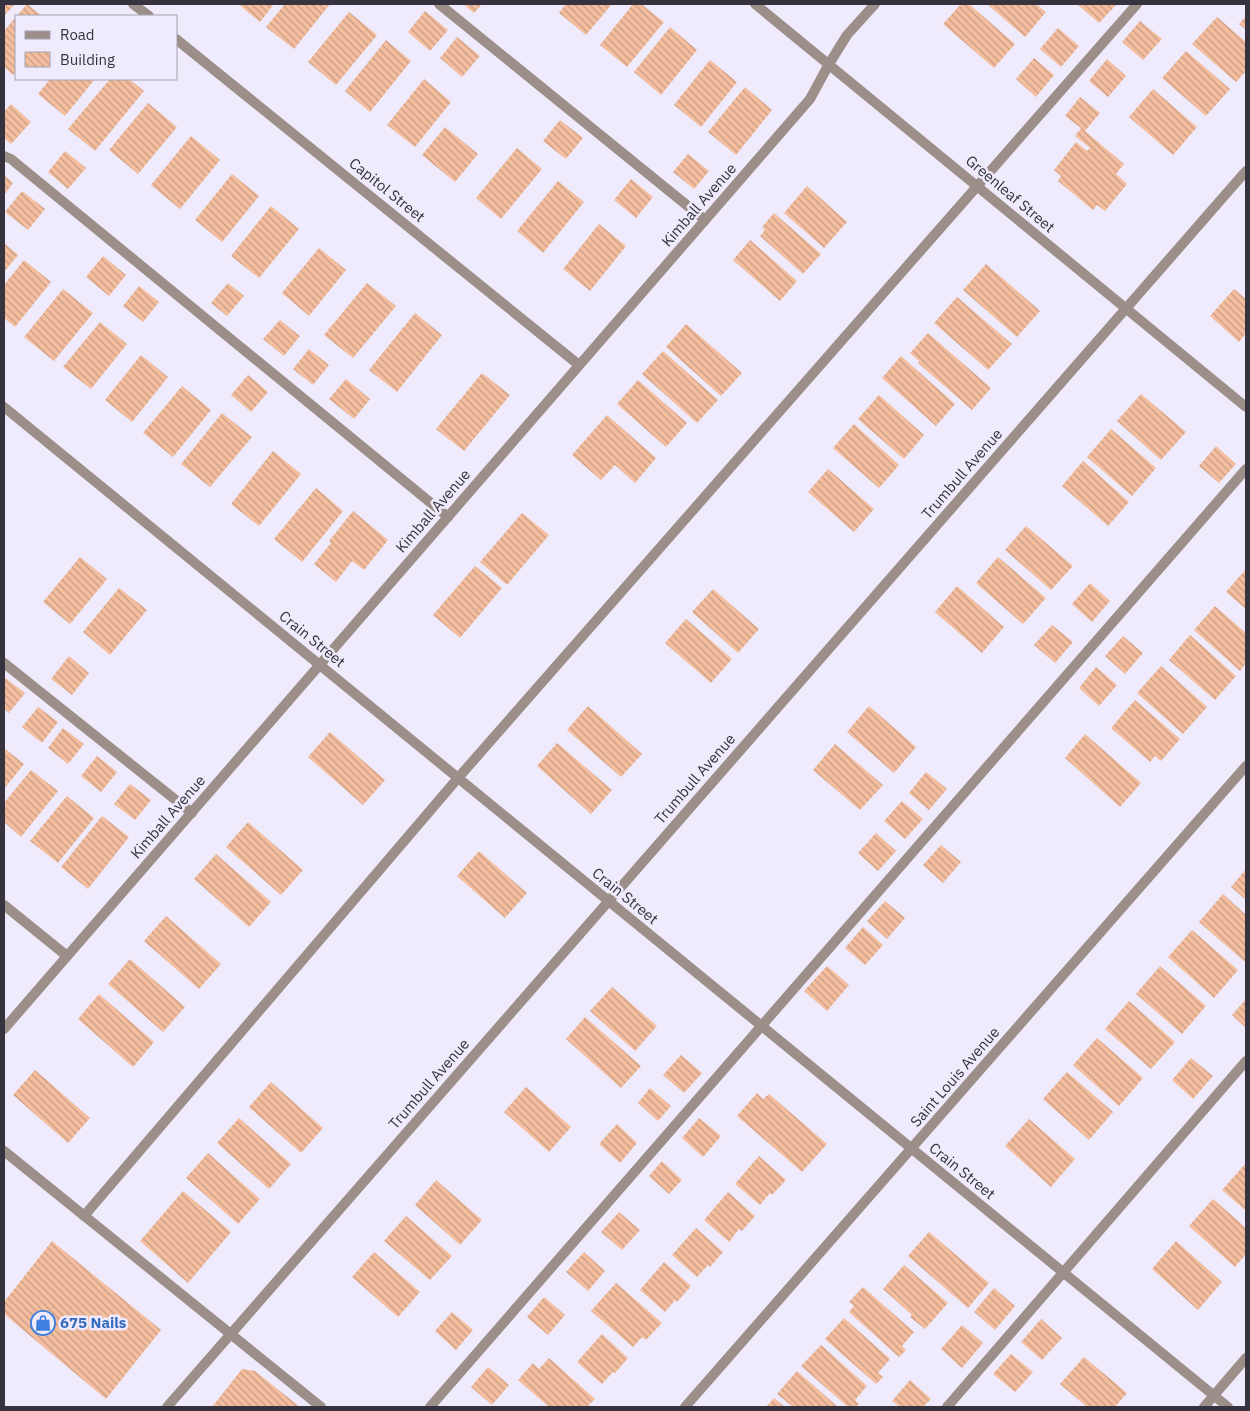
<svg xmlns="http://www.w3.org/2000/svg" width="1250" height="1411" font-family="'IBM Plex Sans',sans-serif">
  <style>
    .building { fill: url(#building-back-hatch) }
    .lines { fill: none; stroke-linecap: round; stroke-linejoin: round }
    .service { stroke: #9c8f8a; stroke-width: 10 }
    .minor { stroke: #9c8f8a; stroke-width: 10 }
    .tertiary { stroke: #9c8f8a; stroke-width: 10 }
    .labels { text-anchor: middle; stroke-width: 5; stroke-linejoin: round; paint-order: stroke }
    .street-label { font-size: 15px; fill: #36333e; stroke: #efebfc }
    .shop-label { font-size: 15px; font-weight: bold; fill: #366cbe; stroke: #efebfc; text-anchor: start }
  </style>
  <defs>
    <pattern id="building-back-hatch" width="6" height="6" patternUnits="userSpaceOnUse" patternTransform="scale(1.25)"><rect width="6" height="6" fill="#f4be9f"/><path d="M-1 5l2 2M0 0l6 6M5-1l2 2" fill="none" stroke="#c69b83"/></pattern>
  </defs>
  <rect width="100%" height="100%" fill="#efebfc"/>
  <path class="building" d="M4,4H15L4,16Z
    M27,4L42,16H16V71L13,75L4,67V31Z
    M238,4H274L260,22Z
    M285,4H330L294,49L266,27Z
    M463,4H482L474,13Z
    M566,4H612L586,35L559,13Z
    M633,4H641L664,22L627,67L600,45Z
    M961,4H969L1015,44L994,68L943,24Z
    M987,4H1036L1046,12L1025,37Z
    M1079,4H1117L1099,23L1078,5Z
    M425,11L448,30L430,51L408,32Z
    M349,12L377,35L336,85L308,62Z
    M1246,16V30L1239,24Z
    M1217,17L1246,42V71L1236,82L1192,44Z
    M1140,21L1162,39L1143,60L1122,42Z
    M670,27L697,50L661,95L634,72Z
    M1058,28L1079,46L1061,67L1040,49Z
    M457,37L480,56L462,77L440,58Z
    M386,40L411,61L370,112L345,91Z
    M1186,51L1230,89L1206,116L1162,78Z
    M1034,58L1054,75L1036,97L1016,79Z
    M1107,59L1126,76L1108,97L1089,81Z
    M710,60L737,82L701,127L674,105Z
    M50,79H95L65,116L38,94Z
    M110,79H129L144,91L95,151L68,129Z
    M424,79L451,102L415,147L387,125Z
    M745,87L772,110L736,155L708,132Z
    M1153,89L1197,127L1173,155L1129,117Z
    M1080,97L1100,113L1085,131L1124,164L1116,174L1127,184L1105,211L1097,205L1093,210L1058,181L1061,176L1054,170L1076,142L1087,151L1090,148L1075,136L1081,128L1065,116Z
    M148,103L177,127L138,174L109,150Z
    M11,104L31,122L11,144L4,138V112Z
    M560,120L583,138L566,159L543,141Z
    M445,127L478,154L455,182L422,155Z
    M191,136L220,160L180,209L151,185Z
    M517,148L542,169L501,219L476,198Z
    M65,151L86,168L68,189L48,172Z
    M688,154L709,171L694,189L673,172Z
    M232,174L259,196L222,242L195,220Z
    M4,175L13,183L4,195Z
    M631,179L653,197L636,218L614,200Z
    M558,181L584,202L543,253L517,231Z
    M807,186L847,222L824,248L784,213Z
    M22,191L45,209L28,230L5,212Z
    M271,206L299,229L259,278L231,256Z
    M774,213L821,254L803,274L760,236L765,230L762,227Z
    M599,224L626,246L590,291L563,269Z
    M750,240L797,281L780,301L733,260Z
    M4,243L18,255L4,272Z
    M319,248L346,270L309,316L282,293Z
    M103,256L126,275L109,296L86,277Z
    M24,260L51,282L15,327L4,318V285Z
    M986,264L1040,311L1017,337L963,290Z
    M228,283L244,296L227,316L211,303Z
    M367,283L396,306L353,358L324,335Z
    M139,286L159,302L143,322L123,306Z
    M63,289L93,313L54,361L24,337Z
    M1234,289L1246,299V333L1239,342L1210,316Z
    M957,297L1012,344L988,370L934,323Z
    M415,313L442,335L397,392L369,370Z
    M280,320L300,336L284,356L263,339Z
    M100,322L127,344L91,389L63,367Z
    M686,324L742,373L721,396L666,347Z
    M928,333L991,388L972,410L918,363L919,361L910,353Z
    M309,349L329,365L313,385L293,369Z
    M663,351L718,400L697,423L642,374Z
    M141,355L168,377L132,422L105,400Z
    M901,356L955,404L936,426L882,378Z
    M482,373L510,395L464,451L436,429Z
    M248,375L268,392L251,412L231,395Z
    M346,379L370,399L354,419L329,399Z
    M638,380L687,423L666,447L617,404Z
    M182,386L211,410L173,457L143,433Z
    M1141,394L1186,432L1161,460L1117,421Z
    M879,395L924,435L904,459L858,419Z
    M222,413L252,437L210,487L181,464Z
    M607,415L656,458L635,483L615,465L601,480L572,455Z
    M854,424L899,465L879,488L833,448Z
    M1111,429L1156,468L1132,496L1087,457Z
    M1216,446L1236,464L1219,483L1199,466Z
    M273,451L301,474L259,526L231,504Z
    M1083,461L1129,502L1108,526L1062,486Z
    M828,469L874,509L854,532L808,492Z
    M316,488L343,511L302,562L274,539Z
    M353,511L388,540L364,570L352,561L336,582L314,564L331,543L329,541Z
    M522,513L549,535L507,585L480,562Z
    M1026,526L1073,566L1051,590L1005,550Z
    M80,557L107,579L70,624L43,602Z
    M998,557L1046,598L1023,624L976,583Z
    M475,566L502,588L460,638L433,615Z
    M1246,569V609L1226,592Z
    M1090,583L1110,601L1092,622L1072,604Z
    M957,586L1004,627L982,653L935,612Z
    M119,588L147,610L110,655L83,632Z
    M713,589L759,629L738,653L692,612Z
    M1215,606L1246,633V663L1240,671L1194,630Z
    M686,619L732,659L711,683L665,643Z
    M1052,625L1073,642L1055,663L1034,645Z
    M1190,635L1236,676L1215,700L1169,660Z
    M1123,636L1143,653L1125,674L1105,656Z
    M69,656L89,673L72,695L51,679Z
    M1161,666L1207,707L1183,734L1137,693Z
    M1096,667L1117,685L1099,706L1079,688Z
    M4,677L25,693L9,713L4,709Z
    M1135,700L1180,739L1161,761L1155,756L1150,762L1111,728Z
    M588,706L642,754L621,777L567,730Z
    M869,706L916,747L894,773L847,732Z
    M38,707L58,722L42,743L22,727Z
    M63,728L84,744L68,764L48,748Z
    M330,732L385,780L363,805L308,757Z
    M1085,734L1141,783L1120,807L1065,758Z
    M557,743L612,790L591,814L537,766Z
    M835,744L883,785L860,810L813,770Z
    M4,748L24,764L4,789Z
    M97,756L117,772L101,792L81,776Z
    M31,770L58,791L21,837L4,822V803Z
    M926,772L947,789L929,810L909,793Z
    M130,784L151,800L135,820L114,804Z
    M67,796L94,818L58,863L30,841Z
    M902,801L923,819L905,839L884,821Z
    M102,816L129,837L88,889L61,867Z
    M248,822L303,870L281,895L226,847Z
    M876,833L896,851L878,871L858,853Z
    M941,845L961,862L943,883L923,865Z
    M479,851L527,893L505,918L457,876Z
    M216,854L271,902L249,927L194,879Z
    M1246,869V900L1231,887Z
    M1223,894L1246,915V961L1245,962L1199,922Z
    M885,901L905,918L887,939L867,921Z
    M166,916L221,964L199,989L144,941Z
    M863,927L883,945L865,965L845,948Z
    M1192,930L1238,970L1214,998L1168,957Z
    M130,959L185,1007L163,1032L108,984Z
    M827,966L849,985L827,1011L804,991Z
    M1160,966L1206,1006L1182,1034L1136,994Z
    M612,987L657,1026L635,1051L590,1011Z
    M99,994L154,1042L133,1067L78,1019Z
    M1246,999V1028L1232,1015Z
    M1129,1001L1175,1042L1151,1069L1105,1029Z
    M585,1017L641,1066L621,1088L566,1039Z
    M1097,1038L1143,1078L1119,1106L1073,1065Z
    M681,1055L702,1073L684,1093L663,1075Z
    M1191,1058L1213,1076L1193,1099L1172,1080Z
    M35,1070L90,1118L68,1143L13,1095Z
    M1067,1072L1113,1112L1089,1140L1043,1099Z
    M271,1082L323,1128L301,1153L249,1107Z
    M526,1087L571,1127L549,1152L504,1112Z
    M650,1088L671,1106L658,1121L638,1103Z
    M757,1093L763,1099L769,1094L827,1144L802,1172L737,1116Z
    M239,1118L291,1164L269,1189L217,1143Z
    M699,1118L721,1136L703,1157L682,1138Z
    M1029,1119L1075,1159L1051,1187L1005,1146Z
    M617,1124L637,1143L620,1163L599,1144Z
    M208,1153L260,1199L238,1224L186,1178Z
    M759,1156L786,1180L772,1195L770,1193L760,1205L735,1184Z
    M662,1161L682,1180L669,1194L649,1176Z
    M1246,1163V1211L1222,1190Z
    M436,1180L482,1220L460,1245L415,1205Z
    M183,1191L231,1232L188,1283L140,1241Z
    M728,1192L755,1216L742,1231L739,1229L729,1242L704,1220Z
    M1213,1199L1246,1228V1254L1235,1267L1189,1226Z
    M619,1212L640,1230L622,1250L601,1232Z
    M406,1216L452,1256L430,1280L384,1241Z
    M696,1228L723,1252L710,1267L708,1265L697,1277L672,1255Z
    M929,1232L989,1283L968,1308L908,1256Z
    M52,1241L161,1330L106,1399L4,1314V1302Z
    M1176,1241L1222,1282L1198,1310L1152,1269Z
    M374,1252L420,1292L398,1317L352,1277Z
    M584,1252L605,1271L588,1291L566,1272Z
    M664,1262L691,1286L677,1302L675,1300L665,1312L640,1290Z
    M904,1265L948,1303L925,1329L910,1317L912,1315L883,1289Z
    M616,1283L662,1323L646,1340L642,1337L633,1347L591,1311Z
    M863,1287L914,1332L902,1346L906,1350L899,1357L849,1312L854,1306L849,1302Z
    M994,1288L1015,1306L995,1330L974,1312Z
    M544,1297L565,1315L548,1335L527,1317Z
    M452,1312L473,1330L456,1350L435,1331Z
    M844,1318L890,1359L878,1373L883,1377L876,1384L825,1339Z
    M1041,1319L1062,1338L1042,1360L1021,1342Z
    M962,1325L983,1343L962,1368L941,1349Z
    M602,1334L628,1358L615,1373L613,1372L602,1384L577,1362Z
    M821,1345L867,1386L855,1400L859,1404L856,1407H848L801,1366Z
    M1011,1354L1033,1372L1015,1392L993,1374Z
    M1084,1357L1127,1393L1115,1407H1087L1060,1384Z
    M549,1358L595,1399L587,1407H549L518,1380L533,1363L539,1369Z
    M488,1367L509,1385L492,1405L471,1387Z
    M242,1369L255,1371L300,1407H212Z
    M797,1371L838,1407H793L777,1394Z
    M910,1380L931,1399L923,1407H900L892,1401Z
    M774,1398L785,1407H766Z"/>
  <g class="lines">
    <path class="service" d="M439,4L705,220
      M4,156L11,159L448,517
      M4,663L192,813
      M4,1151L321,1407
      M84,1216L458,778L1137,4
      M430,1407L1246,469
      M947,1407L1246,1061"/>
    <path class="minor" d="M133,4L149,16
      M755,4L1246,407
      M176,39L579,365
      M4,407L1228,1407
      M4,905L67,956
      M4,1029L810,99L829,64L847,35L875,4
      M167,1407L1246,171
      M1204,1407L1246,1358"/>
    <path class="tertiary" d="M685,1407L1246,766"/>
  </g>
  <defs>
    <symbol id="shop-ring" viewBox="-11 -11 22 22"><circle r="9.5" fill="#efebfc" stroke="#3f7fe0" stroke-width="1.5"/><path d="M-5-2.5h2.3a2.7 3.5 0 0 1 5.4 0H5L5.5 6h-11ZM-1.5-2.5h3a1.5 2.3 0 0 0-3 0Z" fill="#3f7fe0"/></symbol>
  </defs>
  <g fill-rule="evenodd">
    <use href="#shop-ring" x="29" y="1309" width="28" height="28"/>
  </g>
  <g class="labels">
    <g class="street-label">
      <text transform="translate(387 190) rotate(39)" y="5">Capitol Street</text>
      <text transform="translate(1010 194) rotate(40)" y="5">Greenleaf Street</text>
      <text transform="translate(699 205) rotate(-49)" y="5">Kimball Avenue</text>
      <text transform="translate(962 474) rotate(-49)" y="5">Trumbull Avenue</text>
      <text transform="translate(433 511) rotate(-49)" y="5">Kimball Avenue</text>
      <text transform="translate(312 639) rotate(39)" y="5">Crain Street</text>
      <text transform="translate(695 779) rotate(-49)" y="5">Trumbull Avenue</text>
      <text transform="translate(168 817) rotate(-49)" y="5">Kimball Avenue</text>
      <text transform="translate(625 896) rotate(39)" y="5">Crain Street</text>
      <text transform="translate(955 1077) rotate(-49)" y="5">Saint Louis Avenue</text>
      <text transform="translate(429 1084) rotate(-49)" y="5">Trumbull Avenue</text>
      <text transform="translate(962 1171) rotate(39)" y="5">Crain Street</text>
    </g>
    <g class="shop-label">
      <text x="60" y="1328">675 Nails</text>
    </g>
  </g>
  <rect width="1250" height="1411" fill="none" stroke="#36333e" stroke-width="10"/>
  <rect x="15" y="15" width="162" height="65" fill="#efebfc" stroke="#a5a1b0"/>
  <rect x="25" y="31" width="25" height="8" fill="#9c8f8a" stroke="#a5a1b0"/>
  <text x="60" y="40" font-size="15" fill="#36333e">Road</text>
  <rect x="25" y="52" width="25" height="15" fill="url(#building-back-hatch)" stroke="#a5a1b0"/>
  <text x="60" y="65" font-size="15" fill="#36333e">Building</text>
</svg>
